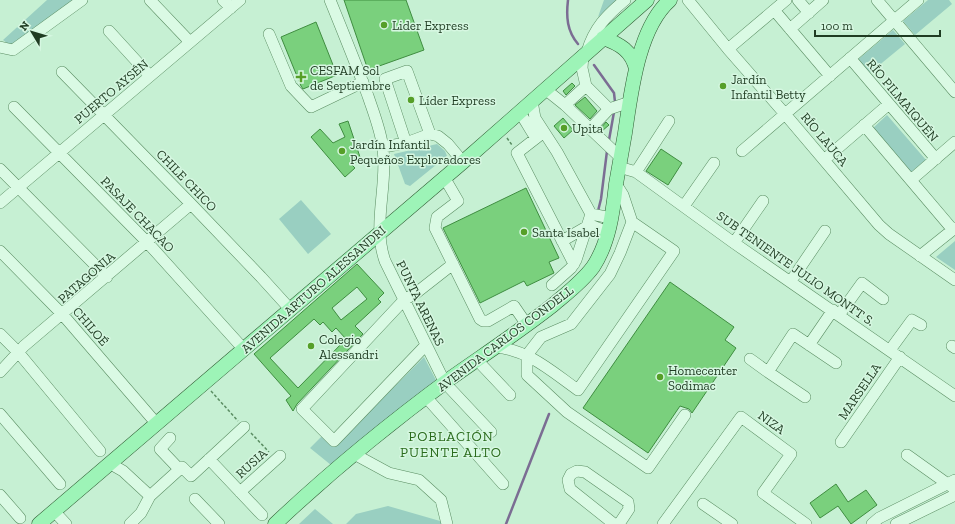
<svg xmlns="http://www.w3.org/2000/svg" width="955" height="524" font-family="'Zilla Slab',serif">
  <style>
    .green { fill: #99cfc1 }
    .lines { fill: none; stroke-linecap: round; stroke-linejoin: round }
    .stream { stroke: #7b6d93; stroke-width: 2.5 }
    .building { fill: #7ad07d; stroke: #3f8d40; fill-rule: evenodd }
    .minor-casing { stroke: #5a8d62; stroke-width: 12 }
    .major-casing { stroke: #2f5b32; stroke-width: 15 }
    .path { stroke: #5a8d62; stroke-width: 1.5; stroke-dasharray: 3 2; stroke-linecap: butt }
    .minor { stroke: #dafae4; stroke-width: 11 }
    .major { stroke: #9df4b7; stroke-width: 14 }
    .poi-dot { fill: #569f28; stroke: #d6f7e1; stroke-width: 1.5 }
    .labels { text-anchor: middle; stroke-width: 3; stroke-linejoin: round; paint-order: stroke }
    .poi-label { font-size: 13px; fill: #1f3c22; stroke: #d6f7e1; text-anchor: start }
    .street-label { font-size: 13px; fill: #1f3c22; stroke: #d6f7e1 }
    .neighbourhood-label { font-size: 14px; letter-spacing: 1px; fill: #2a6b1c; stroke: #d6f7e1 }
  </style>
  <rect width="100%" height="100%" fill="#c6f0d3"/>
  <path class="green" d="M47,0H75L16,45L8,44L3,40Z
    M604,0H619L598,17Z
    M928,0H949L952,4L915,35L903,21Z
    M893,30L905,44L866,76L855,62Z
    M887,115L926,160L910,173L872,129Z
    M437,144L445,151L447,156L410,186L405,184L394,154Z
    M301,200L331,234L308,254L279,219Z
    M955,241V270L936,257Z
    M424,357L438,384L331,465L310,448L323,435L334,447Z
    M388,506L447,523L446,524H346L356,514Z
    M315,509L333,524H299Z"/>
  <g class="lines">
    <path class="stream" d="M568,0C566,17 567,31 578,44
      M594,65L614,93L615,102
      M609,140L614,112
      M598,211L601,199L607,151
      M506,524L549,414"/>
  </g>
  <path class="building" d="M344,0H406L424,50L368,70Z
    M316,22L337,75L303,89L301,86L281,37Z
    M572,83L575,86L566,95L563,91Z
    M585,97L597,111L590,119L575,105Z
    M563,118L573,130L564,138L554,126Z
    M348,121L361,160L351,164L355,168L345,177L311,137L320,129L333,143L345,137L339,124Z
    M606,122L609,125L602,131L600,129Z
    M661,149L682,163L668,185L646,171Z
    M526,188L559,258L549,262L554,273L527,286L524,281L480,303L443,228Z
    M357,264L384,293L378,299L381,302L355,326L363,334L297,404L293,411L286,400L291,396L254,354ZM357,287L367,299L341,320L332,308ZM314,319L320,325L323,322L332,332L336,328L346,339L298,388L270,358Z
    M670,282L734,327L725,340L736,348L692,413L689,409L680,406L648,453L583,408Z
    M836,484L848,502L866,490L877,505L851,524L838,506L820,518L810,503Z"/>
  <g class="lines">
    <defs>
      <path id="minor" d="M150,0L190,42
        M223,0L231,8
        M330,0C343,32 356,64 368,96C374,114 381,131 383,149C388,186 372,224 385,261L445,383L491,432
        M688,0L728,49L785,114L879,225L889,234L955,280
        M798,0L809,13
        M877,0L955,92
        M774,10L830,76
        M790,29L823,0
        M109,31L150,76
        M269,34L291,86L311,107L363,82
        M0,47L13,50L82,0
        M728,49L786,0
        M587,52C594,28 606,16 625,0
        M583,55L582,68L586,86L609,109
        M850,58L936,159
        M62,72L191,204L261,277L290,309
        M545,89L565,105L621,158
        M532,101L535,118L557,152L591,214L576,260L571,268L552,285
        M565,105L586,86
        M14,107L147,242L239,344
        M519,112C525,119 530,130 536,138
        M864,125L953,230
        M591,128L609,109L630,102
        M544,132L517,153L574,264
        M406,143L385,79L407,71L430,134
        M383,147L406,143L430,134L438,136L448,144L463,162
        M742,151L918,0
        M824,160L889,104
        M619,167L636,172L734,243L955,396
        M0,169L107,277
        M636,172L669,121
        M444,177L458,201L437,217L435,228L480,319L483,321H488L514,306L527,325
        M911,180L955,142
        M0,203L240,0
        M684,206L714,163
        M591,214L611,218
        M632,222L620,253L610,274L571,324L541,337L527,355V375L567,412L648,468L685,415
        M562,241L588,226H593L608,232
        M734,243L763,201
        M0,251L63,315L156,423
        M920,256L955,228
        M791,281L825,231
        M839,315L862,283L883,299
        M0,334L18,352L100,451
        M426,345L334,441L302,409L404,300L416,293L453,264
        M809,345L833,310
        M952,346L955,348
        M495,347C529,350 551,371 578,390L674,251L632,222L623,195L616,184
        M890,350L912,320L921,325
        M750,359L768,372
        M477,360L510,395
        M0,372L24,346L191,204
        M426,397L503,484
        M805,397L768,372L793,334L836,363
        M0,414L60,484
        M170,438L160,449L179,469
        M841,442L900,357
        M354,454L389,473L419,480L441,500L447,524
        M907,455L952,487
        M209,459L262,515
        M116,467L123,471L150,496
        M240,492L280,456
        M0,495L20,518
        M195,499L219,524
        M703,504L732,524
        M54,511L66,524
        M130,524L141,513L150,496L182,467L191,476L244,427
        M614,524L570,489L568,480L571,474L577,471L585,472L628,502L629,509L619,524
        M663,524L741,417L791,454L763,493L806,524
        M872,524L879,518L955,480
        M896,524L955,495"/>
      <path id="major" d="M603,38C620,44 632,51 636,69
        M39,524L463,162L647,0
        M275,524C330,472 390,423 451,378C485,354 520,331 553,305C567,293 582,282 593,267C609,243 613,212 616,184C619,167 622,150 625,133C631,93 638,28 670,0"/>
    </defs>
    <use href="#minor" class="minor-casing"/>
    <use href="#major" class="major-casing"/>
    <path class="path" d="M507,138L512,145
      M211,391L238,421
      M251,433L269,452"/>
    <use href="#minor" class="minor"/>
    <use href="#major" class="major"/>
  </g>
  <g class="poi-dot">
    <circle cx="384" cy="25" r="4"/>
    <path d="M299 71h4v4h4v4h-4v4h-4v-4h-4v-4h4z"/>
    <circle cx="723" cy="86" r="4"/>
    <circle cx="411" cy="100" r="4"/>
    <circle cx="564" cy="128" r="4"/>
    <circle cx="342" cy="151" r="4"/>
    <circle cx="524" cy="232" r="4"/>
    <circle cx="311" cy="346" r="4"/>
    <circle cx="660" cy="377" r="4"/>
  </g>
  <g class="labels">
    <g class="poi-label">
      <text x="392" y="30">Lider Express</text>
      <text x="310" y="75">CESFAM Sol<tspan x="310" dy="15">de Septiembre</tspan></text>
      <text x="731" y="84">Jardín<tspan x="731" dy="15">Infantil Betty</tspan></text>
      <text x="419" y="105">Líder Express</text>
      <text x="572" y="133">Upita</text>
      <text x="350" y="149">Jardín Infantil<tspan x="350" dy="15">Pequeños Exploradores</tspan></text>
      <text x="532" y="237">Santa Isabel</text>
      <text x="319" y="344">Colegio<tspan x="319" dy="15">Alessandri</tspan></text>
      <text x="668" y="375">Homecenter<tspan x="668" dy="15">Sodimac</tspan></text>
    </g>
    <g class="street-label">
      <text transform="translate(111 91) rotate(-40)" y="5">PUERTO AYSÉN</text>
      <text transform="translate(903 100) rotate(50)" y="5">RÍO PILMAIQUÉN</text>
      <text transform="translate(825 139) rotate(50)" y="5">RÍO LAUCA</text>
      <text transform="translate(187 180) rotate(46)" y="5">CHILE CHICO</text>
      <text transform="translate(138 214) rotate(46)" y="5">PASAJE CHACAO</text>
      <text transform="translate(796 268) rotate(35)" y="5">SUB TENIENTE JULIO MONTT S.</text>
      <text transform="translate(86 277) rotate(-41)" y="5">PATAGONIA</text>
      <text transform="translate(313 289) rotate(-41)" y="5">AVENIDA ARTURO ALESSANDRI</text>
      <text transform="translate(421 303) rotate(64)" y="5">PUNTA ARENAS</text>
      <text transform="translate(91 326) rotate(49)" y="5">CHILOÉ</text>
      <text transform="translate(505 338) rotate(-37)" y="5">AVENIDA CARLOS CONDELL</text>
      <text transform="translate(859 391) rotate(-56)" y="5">MARSELLA</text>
      <text transform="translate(772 422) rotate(36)" y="5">NIZA</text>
      <text transform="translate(251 463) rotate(-42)" y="5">RUSIA</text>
    </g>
    <g class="neighbourhood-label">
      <text x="451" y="441">POBLACIÓN<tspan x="451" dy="16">PUENTE ALTO</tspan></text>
    </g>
  </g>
  <g transform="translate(32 32) rotate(308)" stroke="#d6f7e1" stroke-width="3" paint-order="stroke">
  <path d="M0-3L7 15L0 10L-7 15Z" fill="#1f3c22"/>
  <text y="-6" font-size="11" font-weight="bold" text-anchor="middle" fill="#1f3c22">N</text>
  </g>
  <path d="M815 30v6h125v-6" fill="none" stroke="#1f3c22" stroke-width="2"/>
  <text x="821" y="30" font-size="12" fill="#1f3c22" stroke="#d6f7e1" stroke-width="3" paint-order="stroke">100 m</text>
</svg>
